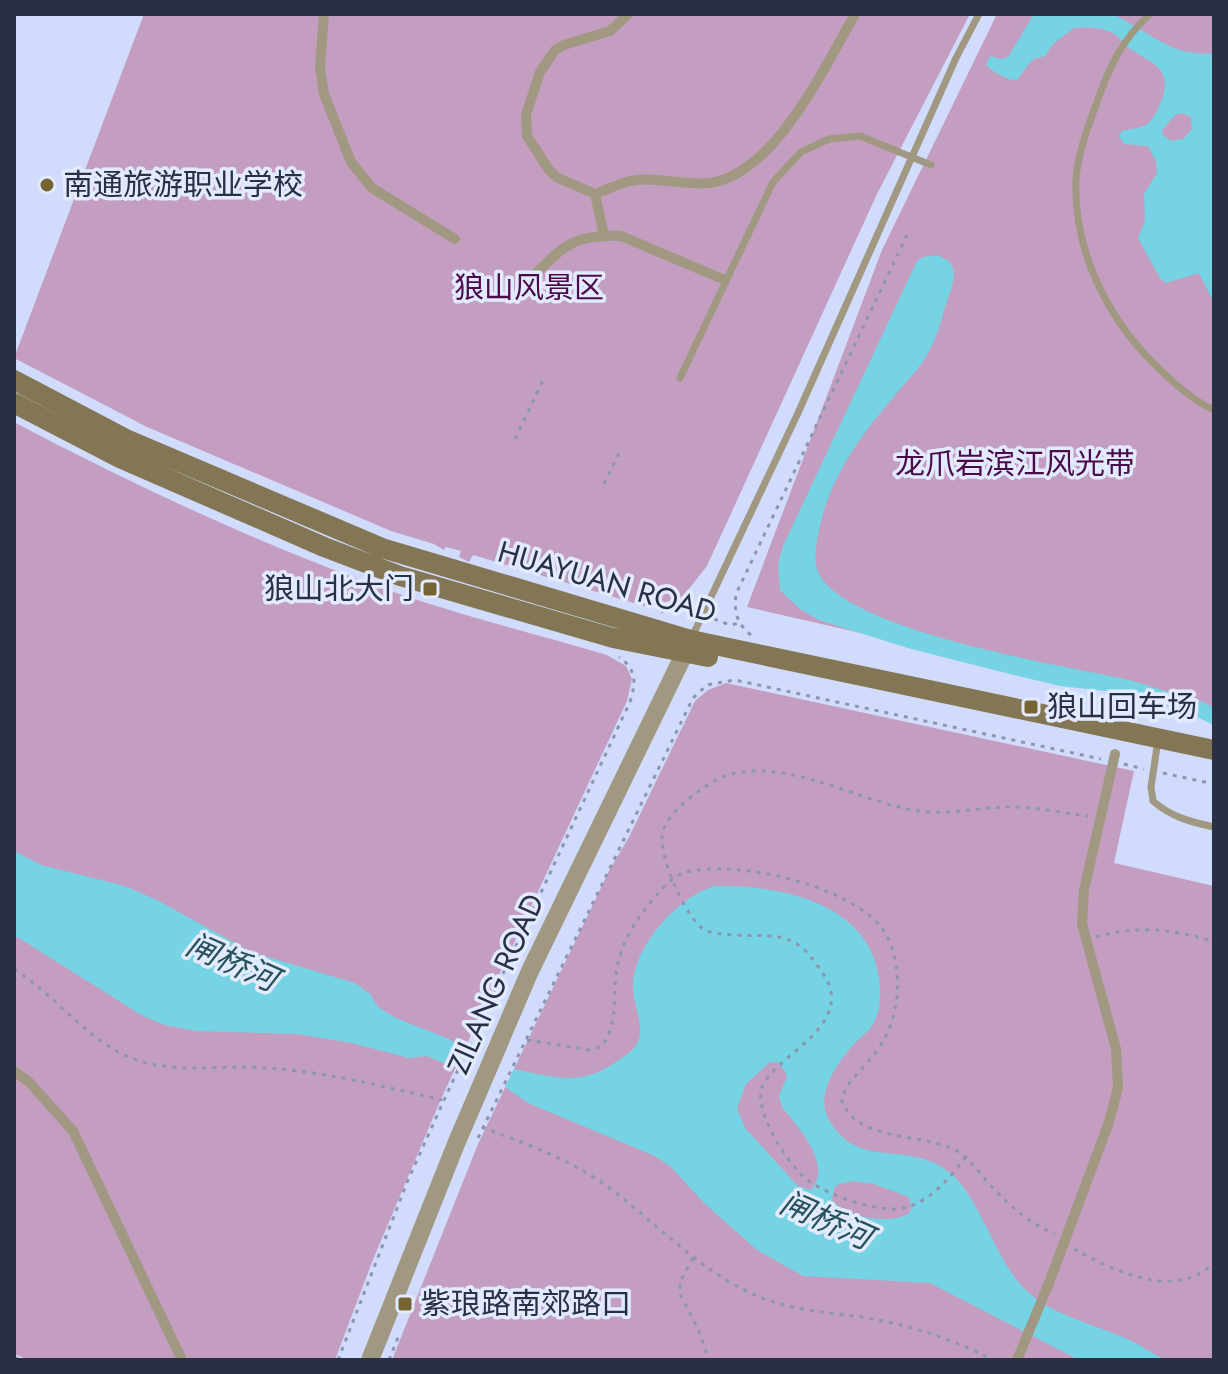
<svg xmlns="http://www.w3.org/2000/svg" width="1228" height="1374" font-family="Jost,'Noto Sans SC',sans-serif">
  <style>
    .green { fill: #c49ec0 }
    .water { fill: #76d3e3; fill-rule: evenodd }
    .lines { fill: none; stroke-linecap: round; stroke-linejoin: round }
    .path { stroke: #8d96b1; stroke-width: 3; stroke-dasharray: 4 6; stroke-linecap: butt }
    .service { stroke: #a09881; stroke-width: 7 }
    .pedestrian { stroke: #a09881; stroke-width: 10 }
    .tertiary { stroke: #a09881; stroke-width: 18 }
    .secondary { stroke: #837654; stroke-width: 20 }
    .poi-dot { fill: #776433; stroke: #e2eaff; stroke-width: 3 }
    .labels { text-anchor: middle; stroke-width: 7; stroke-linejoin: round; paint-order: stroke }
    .poi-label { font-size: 30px; fill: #293044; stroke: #e2eaff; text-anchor: start }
    .park-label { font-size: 30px; fill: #4b0a49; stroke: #e2eaff }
    .street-label { font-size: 30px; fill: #293044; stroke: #e2eaff }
    .water-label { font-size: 32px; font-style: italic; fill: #285259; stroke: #e2eaff }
  </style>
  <rect width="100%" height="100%" fill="#d1dcfc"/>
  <path class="green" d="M144,14H970L877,194L707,566L681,599L644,606L473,555L469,562L459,557L461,551L446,547L444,550L434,544L391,531L147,427L14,358Z
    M997,14H1214V710L1059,678L747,607L882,250Z
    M14,422C127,482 243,536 363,581C442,611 526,631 607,655L626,666L632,679L627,701L441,1099L372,1262L335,1360H29L14,1354Z
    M726,683L1134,771L1114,863L1214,886V1360H392L478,1144L610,869L629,837L695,701L708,690Z"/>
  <path class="water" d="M1034,14C1050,14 1105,10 1116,16C1150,32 1173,58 1214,53V303L1199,273L1166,283L1160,278L1138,238L1145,220L1144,194L1157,173L1156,161L1148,146L1124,144L1119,136L1122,131C1129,129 1140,128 1146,125C1152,121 1157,111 1160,104C1175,69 1153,64 1129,48C1124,45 1121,39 1116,35C1104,27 1088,27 1074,28L1054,43L1045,56L1034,59L1028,65L1017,80C1005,80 995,73 986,65L990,56L1002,59L1008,57ZM1182,113L1191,117L1192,129L1183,139L1171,141L1163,135L1162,130L1175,115Z
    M938,255L951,263C957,275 952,286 948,298C942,317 937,338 927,355C919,369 907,380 897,393C866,429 838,465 824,511C819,528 814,548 816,565C826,628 1065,666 1121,678C1149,685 1175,695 1203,702L1214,707V725L1184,711L1154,703L1105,691L1060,686L1010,674L911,649L819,620L800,609L780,590L778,564L783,546L917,261L923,257Z
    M14,851L41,865L125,886L159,901L251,952L355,983L370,994L378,1007L396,1018L449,1039L464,1049L456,1068L427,1056L409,1058L352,1043L298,1034L196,1031L165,1025L143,1016L14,935Z
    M714,886C778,885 868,901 879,978C881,990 881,1008 875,1020C871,1030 863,1035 856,1042C839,1060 815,1092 828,1118C855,1170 905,1141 945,1169C978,1191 992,1253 1021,1285C1045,1313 1090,1323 1123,1337C1138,1343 1151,1353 1166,1360H1079L930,1283L803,1276L757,1250L704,1203L671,1167L655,1156L528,1103L505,1087L514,1069C556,1078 583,1087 620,1059C626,1055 634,1050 638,1042C645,1025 633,1005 633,987C633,946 677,898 714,886ZM776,1062C795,1078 783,1079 779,1097L782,1107C799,1128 833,1165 811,1190L798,1186L745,1128L737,1108L746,1084L769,1063ZM853,1181L874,1184L909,1197L911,1209L909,1213C891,1226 846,1217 832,1200L834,1188L839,1184Z"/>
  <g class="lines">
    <path class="path" d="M515,439L545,376
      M604,484L621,449
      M661,612L677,606L691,611
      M714,619L730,625L740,623
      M751,635C736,623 734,611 736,594L907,235
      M1124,764L1144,769
      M1163,773L1214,784
      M1096,937C1135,925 1176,929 1214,942
      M14,969C53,994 82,1034 124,1055C169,1076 221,1064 268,1068C327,1072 385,1087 442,1100
      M527,1040L590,1050L602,1046C618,1024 613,1001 616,976C619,945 635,920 656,896C663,888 672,877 683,873C734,858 847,885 881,927C891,939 895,957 897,972C900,1003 892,1033 872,1057C861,1071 844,1083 842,1101C855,1140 919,1134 951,1148C969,1156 978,1172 991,1186C1010,1206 1029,1223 1055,1234
      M482,1127C526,1144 570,1159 608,1187C657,1223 698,1270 755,1295C788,1310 826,1312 861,1317C911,1325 949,1338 994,1360
      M478,1138L693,698L707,685L735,680L1101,759
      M966,1157C947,1181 923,1211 889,1209C864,1207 829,1195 809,1181C789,1167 753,1111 762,1087C773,1059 838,1033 831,992C829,980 821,971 814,961C791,929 767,937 732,935C722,934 712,934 703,929C685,917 656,851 663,831C669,812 693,795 709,784C769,745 858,804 920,811C953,815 973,808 1004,807C1032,806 1061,813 1088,816
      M1074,1249C1114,1271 1174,1301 1214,1263
      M693,1258L680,1282V1294L698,1329L709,1360
      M14,1357L21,1360
      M338,1360L408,1180L444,1100L630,702C636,682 637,670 619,657
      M389,1360L399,1335"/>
    <path class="service" d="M1150,14C1122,39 1109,68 1097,102C1088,127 1078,152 1076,179C1073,256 1112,328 1169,378C1182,390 1198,403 1214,410
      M680,378L773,182L801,152L829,139L860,136L931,165
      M692,637L798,413L956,58L979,14
      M1158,740L1151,787L1153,801C1171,817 1191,822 1214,827"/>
    <path class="pedestrian" d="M324,14L320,67L324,94L351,162L372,188L455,239
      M628,14L610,31L564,45L555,50L540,72L526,115L527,136L549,170L556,177L595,194C606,190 618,184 630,181C657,176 683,186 710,183C775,174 825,66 855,14
      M595,194L604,236
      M531,278C564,246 573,234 621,236L725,280
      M14,1071L29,1082L73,1131L182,1360
      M1017,1360L1049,1283L1109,1122L1118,1088L1116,1049L1082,924L1084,890L1115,754"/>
    <path class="tertiary" d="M370,1360L456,1144L530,971L690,642"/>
    <path class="secondary" d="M14,380L128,440L382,548L691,640L1214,750
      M14,403L120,458L324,547L400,576L613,638L708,657"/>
  </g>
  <g class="poi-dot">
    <circle cx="47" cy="185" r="8"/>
    <rect x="422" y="581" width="16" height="16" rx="4"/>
    <rect x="1023" y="699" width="16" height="16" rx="4"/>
    <rect x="397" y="1296" width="16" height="16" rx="4"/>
  </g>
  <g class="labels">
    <g class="poi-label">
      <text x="63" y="195">南通旅游职业学校</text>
      <text x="414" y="599" text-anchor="end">狼山北大门</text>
      <text x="1047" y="717">狼山回车场</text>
      <text x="421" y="1314">紫琅路南郊路口</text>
    </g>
    <g class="park-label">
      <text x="529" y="298">狼山风景区</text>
      <text x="1015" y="474">龙爪岩滨江风光带</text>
    </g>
    <g class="street-label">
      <text transform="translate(607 582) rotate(16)" y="10">HUAYUAN ROAD</text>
      <text transform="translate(496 984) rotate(-66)" y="10">ZILANG ROAD</text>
    </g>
    <g class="water-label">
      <text transform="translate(232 962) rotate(24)" y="11">闸桥河</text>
      <text transform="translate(826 1220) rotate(24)" y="11">闸桥河</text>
    </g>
  </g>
  <rect width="1228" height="1374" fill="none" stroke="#293044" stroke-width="32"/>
</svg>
